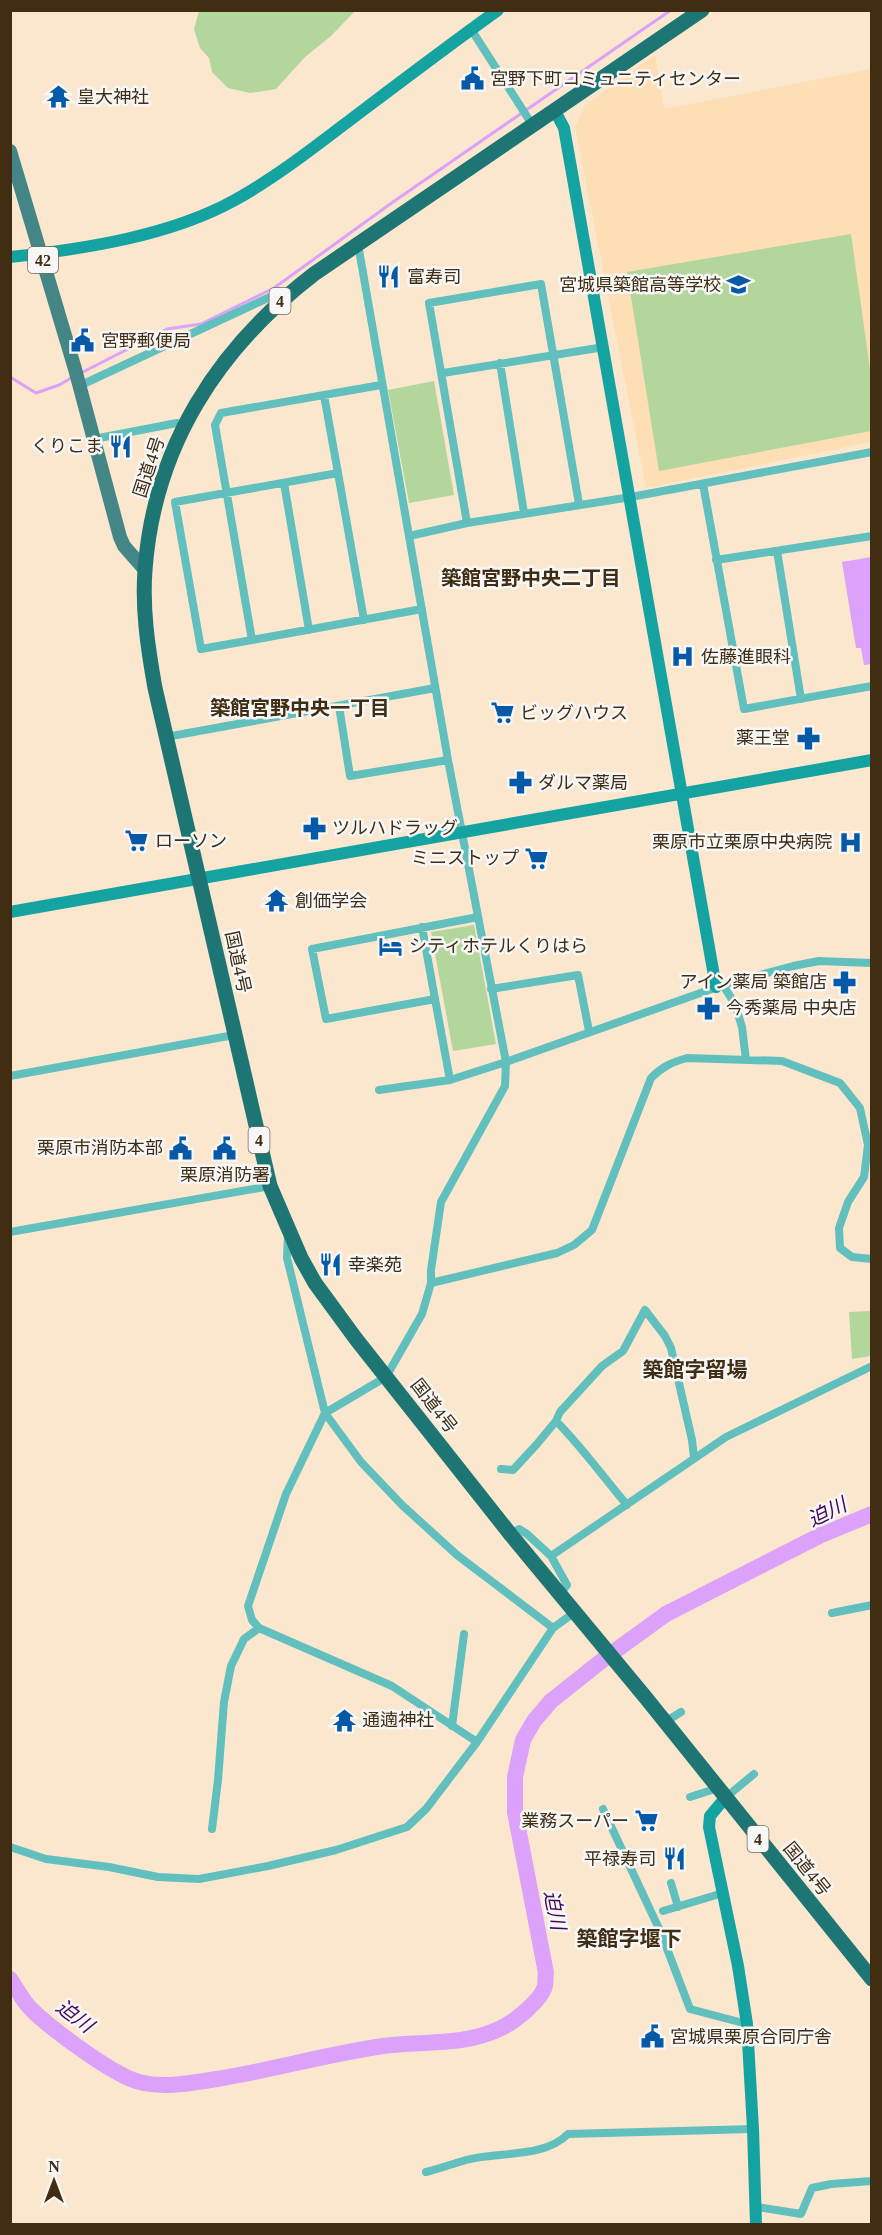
<svg xmlns="http://www.w3.org/2000/svg" width="882" height="2235" font-family="'Times New Roman','Noto Sans JP',serif">
  <style>
    .built { fill: #fedeb4 }
    .green { fill: #b3d69d }
    .water { fill: #dca1fa }
    .lines { fill: none; stroke-linecap: round; stroke-linejoin: round }
    .stream { stroke: #dca1fa; stroke-width: 3 }
    .river { stroke: #dca1fa; stroke-width: 16 }
    .street { stroke: #61bfbd; stroke-width: 8 }
    .secondary { stroke: #15a3a2; stroke-width: 12 }
    .primary { stroke: #448685; stroke-width: 14 }
    .highway { stroke: #1d7574; stroke-width: 15 }
    .labels { text-anchor: middle; stroke-width: 5; stroke-linejoin: round; paint-order: stroke }
    .shield { fill: #f7f7f7; stroke: #776a57; stroke-width: 1.5 }
    .shield-label { font-size: 16px; font-weight: bold; fill: #402d12 }
    .poi-label { font-size: 18px; fill: #402d12; stroke: #f7f7f7; text-anchor: start }
    .street-label { font-size: 18px; fill: #402d12; stroke: #f7f7f7 }
    .neighbourhood-label { font-size: 20px; font-weight: bold; fill: #402d12; stroke: #f7f7f7 }
    .water-label { font-size: 20px; font-style: italic; fill: #43085a; stroke: #f7f7f7 }
    .quarter-label { font-size: 21px; font-weight: bold; fill: #402d12; stroke: #f7f7f7 }
  </style>
  <rect width="100%" height="100%" fill="#fbe7ce"/>
  <path class="built" d="M655,55L664,109L871,69V442L646,488L575,127L585,105Z"/>
  <path class="green" d="M199,11V10L355,11L331,36L305,57L276,89L250,93L228,88L212,72L209,58L200,48L194,29Z
    M851,234L871,376V431L659,471L627,272Z
    M434,381L454,495L409,503L388,390Z
    M474,925L496,1044L453,1051L431,932Z
    M871,1311V1356L852,1359L849,1312Z"/>
  <path class="water" d="M871,557V664L864,665L861,648H856L842,562Z"/>
  <g class="lines">
    <path class="stream" d="M81,373L167,329L201,324L274,288L393,202L671,10
      M10,377L36,393L59,385L73,377"/>
    <path class="river" d="M10,1979C17,1989 23,2001 31,2009C51,2029 111,2073 136,2081C162,2089 191,2083 217,2079C273,2070 327,2054 383,2046C421,2041 464,2046 499,2029C513,2023 541,2001 545,1986C546,1982 545,1977 546,1973L515,1812V1777L523,1740L534,1721L551,1701L604,1659L666,1614L821,1535L872,1514"/>
    <path class="street" d="M471,29L533,126
      M358,244L409,536
      M500,363L524,513
      M443,373L604,347
      M381,385L221,413L215,425L252,640L422,609
      M79,386L270,297H284
      M94,439L177,423L185,425
      M338,473L364,620
      M284,483L309,630
      M703,484L744,709L872,686
      M467,523L429,303L541,284L579,504
      M777,551L801,699
      M716,560L872,536
      M252,640L201,649L175,502L338,473L324,395
      M339,706L350,776L448,760
      M166,737L435,688
      M478,917L312,949L326,1019L435,999L450,1080L506,1062L448,760L409,536L467,523L631,497L872,452
      M422,927L435,999
      M723,985L735,1004L742,1027L746,1060
      M491,989L578,975L589,1031
      M10,1076L234,1035
      M379,1090L450,1080
      M10,1232L270,1186
      M288,1236L287,1258L325,1413L361,1462L402,1505L457,1555L553,1628
      M431,1283L557,1253L574,1245L592,1230L651,1078C662,1067 672,1062 687,1058L782,1061L840,1083L860,1108L868,1145L864,1177L848,1202L839,1228L840,1248L852,1257L872,1259
      M556,1421C582,1447 603,1477 627,1505
      M501,1469L513,1470L537,1444L556,1421L560,1412L602,1366L623,1351L645,1310L665,1336L671,1348L692,1440L694,1458
      M511,1535L519,1529L527,1534L551,1556
      M560,1594L567,1585L551,1556L726,1437L872,1366
      M832,1613L872,1605
      M665,1722L681,1712
      M452,1726L464,1634
      M477,1742L392,1686L259,1628L252,1620L248,1606L286,1494L325,1413L386,1377L422,1314L431,1283V1270L441,1202L505,1086L506,1062L723,985L793,966L819,961L872,963
      M690,1797L718,1788
      M725,1798L754,1774
      M603,1809L661,1933L690,2009L747,2024
      M212,1829L218,1780L224,1702L231,1666L244,1639L259,1628
      M10,1847L46,1859L109,1867L158,1877L199,1879L268,1866L336,1850L407,1827L426,1809L477,1742L553,1628L575,1612
      M671,1883L678,1907
      M663,1911L723,1893
      M426,2172C439,2169 452,2164 466,2160C498,2151 543,2159 568,2134L753,2129
      M757,2207L801,2214L812,2188L831,2184L872,2181"/>
    <path class="secondary" d="M555,111L564,128L716,987
      M10,257C84,249 170,236 235,200C280,175 321,142 362,111C407,77 452,43 498,10
      M10,912L872,760
      M725,1798L710,1816L709,1827L738,1966L747,2024L753,2129L756,2224"/>
    <path class="primary" d="M10,151L75,369L120,537L124,546L145,570"/>
    <path class="highway" d="M702,10L314,274C218,348 154,446 145,570C142,609 148,649 155,688L270,1186L301,1258L315,1283L356,1339L511,1535L646,1698L872,1979"/>
  </g>
  <defs>
    <symbol id="civic-bare" viewBox="-9 -9 18 18"><path d="M-.6-6.5H3V-4.5H.6V-3L4-1V1h2V6H-6V1h2V-1L-.6-3ZM-1.2 2.5V6h2.4V2.5Z" fill="#0659a7" stroke="#f7f7f7" stroke-width="2.5" paint-order="stroke"/></symbol>
    <symbol id="temple-bare" viewBox="-9 -9 18 18"><path d="M0-6L5-2H3V0L6.5 2.5H4V6H1.5V3h-3V6H-4V2.5H-6.5L-3 0V-2H-5Z" fill="#0659a7" stroke="#f7f7f7" stroke-width="2.5" paint-order="stroke"/></symbol>
    <symbol id="restaurant-bare" viewBox="-9 -9 18 18"><path d="M-5-6h1v4h1v-4h1v4h1v-4h1v5L-1.5 .5V6h-2V.5L-5-1ZM5-6V6H3V1.5H1.5Q1.5-4 5-6Z" fill="#0659a7" stroke="#f7f7f7" stroke-width="2.5" paint-order="stroke"/></symbol>
    <symbol id="school-bare" viewBox="-9 -9 18 18"><path d="M0-5L7-2L0 1L-7-2ZM-4 1L0 2.5L4 1V4Q0 6-4 4Z" fill="#0659a7" stroke="#f7f7f7" stroke-width="2.5" paint-order="stroke"/></symbol>
    <symbol id="hospital-bare" viewBox="-9 -9 18 18"><path d="M-5-5h3v3.5h4V-5h3V5h-3V1.5h-4V5h-3Z" fill="#0659a7" stroke="#f7f7f7" stroke-width="2.5" paint-order="stroke"/></symbol>
    <symbol id="supermarket-bare" viewBox="-9 -9 18 18"><path d="M-6-5.5h2.5l.6 2H6L4.5 2H-2.5L-4.4-4H-6ZM-1.5 3.2a1.3 1.3 0 1 0 .1 0ZM3 3.2a1.3 1.3 0 1 0 .1 0Z" fill="#0659a7" stroke="#f7f7f7" stroke-width="2.5" paint-order="stroke"/></symbol>
    <symbol id="pharmacy-bare" viewBox="-9 -9 18 18"><path d="M-2-6h4v4h4v4h-4v4h-4v-4h-4v-4h4Z" fill="#0659a7" stroke="#f7f7f7" stroke-width="2.5" paint-order="stroke"/></symbol>
    <symbol id="hotel-bare" viewBox="-9 -9 18 18"><path d="M-6-4.5h1.5V1H6V5H4.5V3h-9V5H-6ZM-4 0a1.8 1.8 0 1 1 3.6 0ZM.5 0V-2.5h3Q6-2.5 6 0Z" fill="#0659a7" stroke="#f7f7f7" stroke-width="2.5" paint-order="stroke"/></symbol>
  </defs>
  <g fill-rule="evenodd">
    <use href="#civic-bare" x="456" y="62" width="33" height="33"/>
    <use href="#temple-bare" x="42" y="80" width="33" height="33"/>
    <use href="#restaurant-bare" x="372" y="260" width="33" height="33"/>
    <use href="#school-bare" x="722" y="268" width="33" height="33"/>
    <use href="#civic-bare" x="66" y="324" width="33" height="33"/>
    <use href="#restaurant-bare" x="104" y="430" width="33" height="33"/>
    <use href="#hospital-bare" x="666" y="640" width="33" height="33"/>
    <use href="#supermarket-bare" x="486" y="696" width="33" height="33"/>
    <use href="#pharmacy-bare" x="792" y="722" width="33" height="33"/>
    <use href="#pharmacy-bare" x="504" y="766" width="33" height="33"/>
    <use href="#pharmacy-bare" x="298" y="812" width="33" height="33"/>
    <use href="#supermarket-bare" x="120" y="824" width="33" height="33"/>
    <use href="#hospital-bare" x="834" y="826" width="33" height="33"/>
    <use href="#supermarket-bare" x="520" y="842" width="33" height="33"/>
    <use href="#temple-bare" x="260" y="884" width="33" height="33"/>
    <use href="#hotel-bare" x="374" y="930" width="33" height="33"/>
    <use href="#pharmacy-bare" x="828" y="966" width="33" height="33"/>
    <use href="#pharmacy-bare" x="692" y="992" width="33" height="33"/>
    <use href="#civic-bare" x="164" y="1132" width="33" height="33"/>
    <use href="#civic-bare" x="208" y="1132" width="33" height="33"/>
    <use href="#restaurant-bare" x="314" y="1248" width="33" height="33"/>
    <use href="#temple-bare" x="328" y="1704" width="33" height="33"/>
    <use href="#supermarket-bare" x="630" y="1804" width="33" height="33"/>
    <use href="#restaurant-bare" x="658" y="1842" width="33" height="33"/>
    <use href="#civic-bare" x="636" y="2020" width="33" height="33"/>
  </g>
  <g class="labels">
    <g class="shield">
      <rect x="28" y="247" width="30" height="26" rx="4.5"/>
      <rect x="269.5" y="288" width="21" height="26" rx="4.5"/>
      <rect x="248.5" y="1127" width="21" height="26" rx="4.5"/>
      <rect x="747.5" y="1826" width="21" height="26" rx="4.5"/>
    </g>
    <g class="shield-label">
      <text x="43" y="266">42</text>
      <text x="280" y="307">4</text>
      <text x="259" y="1146">4</text>
      <text x="758" y="1845">4</text>
    </g>
    <g class="poi-label">
      <text x="490" y="85">宮野下町コミュニティセンター</text>
      <text x="77" y="103">皇大神社</text>
      <text x="407" y="283">富寿司</text>
      <text x="721" y="291" text-anchor="end">宮城県築館高等学校</text>
      <text x="101" y="347">宮野郵便局</text>
      <text x="103" y="452" text-anchor="end">くりこま</text>
      <text x="701" y="663">佐藤進眼科</text>
      <text x="520" y="719">ビッグハウス</text>
      <text x="790" y="744" text-anchor="end">薬王堂</text>
      <text x="538" y="789">ダルマ薬局</text>
      <text x="332" y="834">ツルハドラッグ</text>
      <text x="155" y="847">ローソン</text>
      <text x="832" y="848" text-anchor="end">栗原市立栗原中央病院</text>
      <text x="519" y="864" text-anchor="end">ミニストップ</text>
      <text x="295" y="907">創価学会</text>
      <text x="409" y="952">シティホテルくりはら</text>
      <text x="827" y="988" text-anchor="end">アイン薬局 築館店</text>
      <text x="726" y="1014">今秀薬局 中央店</text>
      <text x="163" y="1154" text-anchor="end">栗原市消防本部</text>
      <text x="225" y="1181" text-anchor="middle">栗原消防署</text>
      <text x="348" y="1271">幸楽苑</text>
      <text x="362" y="1726">通遖神社</text>
      <text x="629" y="1827" text-anchor="end">業務スーパー</text>
      <text x="656" y="1865" text-anchor="end">平禄寿司</text>
      <text x="670" y="2043">宮城県栗原合同庁舎</text>
    </g>
    <g class="street-label">
      <text transform="translate(149 467) rotate(-72)" y="6">国道4号</text>
      <text transform="translate(238 962) rotate(78)" y="6">国道4号</text>
      <text transform="translate(434 1406) rotate(52)" y="6">国道4号</text>
      <text transform="translate(807 1869) rotate(51)" y="6">国道4号</text>
    </g>
    <g class="neighbourhood-label">
      <text x="531" y="585">築館宮野中央二丁目</text>
      <text x="300" y="715">築館宮野中央一丁目</text>
    </g>
    <g class="water-label">
      <text transform="translate(827 1512) rotate(-26)" y="7">迫川</text>
      <text transform="translate(555 1910) rotate(79)" y="7">迫川</text>
      <text transform="translate(75 2016) rotate(37)" y="7">迫川</text>
    </g>
    <g class="quarter-label">
      <text x="695" y="1377">築館字留場</text>
      <text x="629" y="1946">築館字堰下</text>
    </g>
  </g>
  <rect width="882" height="2235" fill="none" stroke="#402d12" stroke-width="24"/>
  <g transform="translate(54 2181)" stroke="#f7f7f7" stroke-width="4.5" paint-order="stroke">
  <path d="M0-4.5L10 22L0 15L-10 22Z" fill="#402d12"/>
  <text y="-9" font-size="16" font-weight="bold" text-anchor="middle" fill="#402d12">N</text>
  </g>
</svg>
